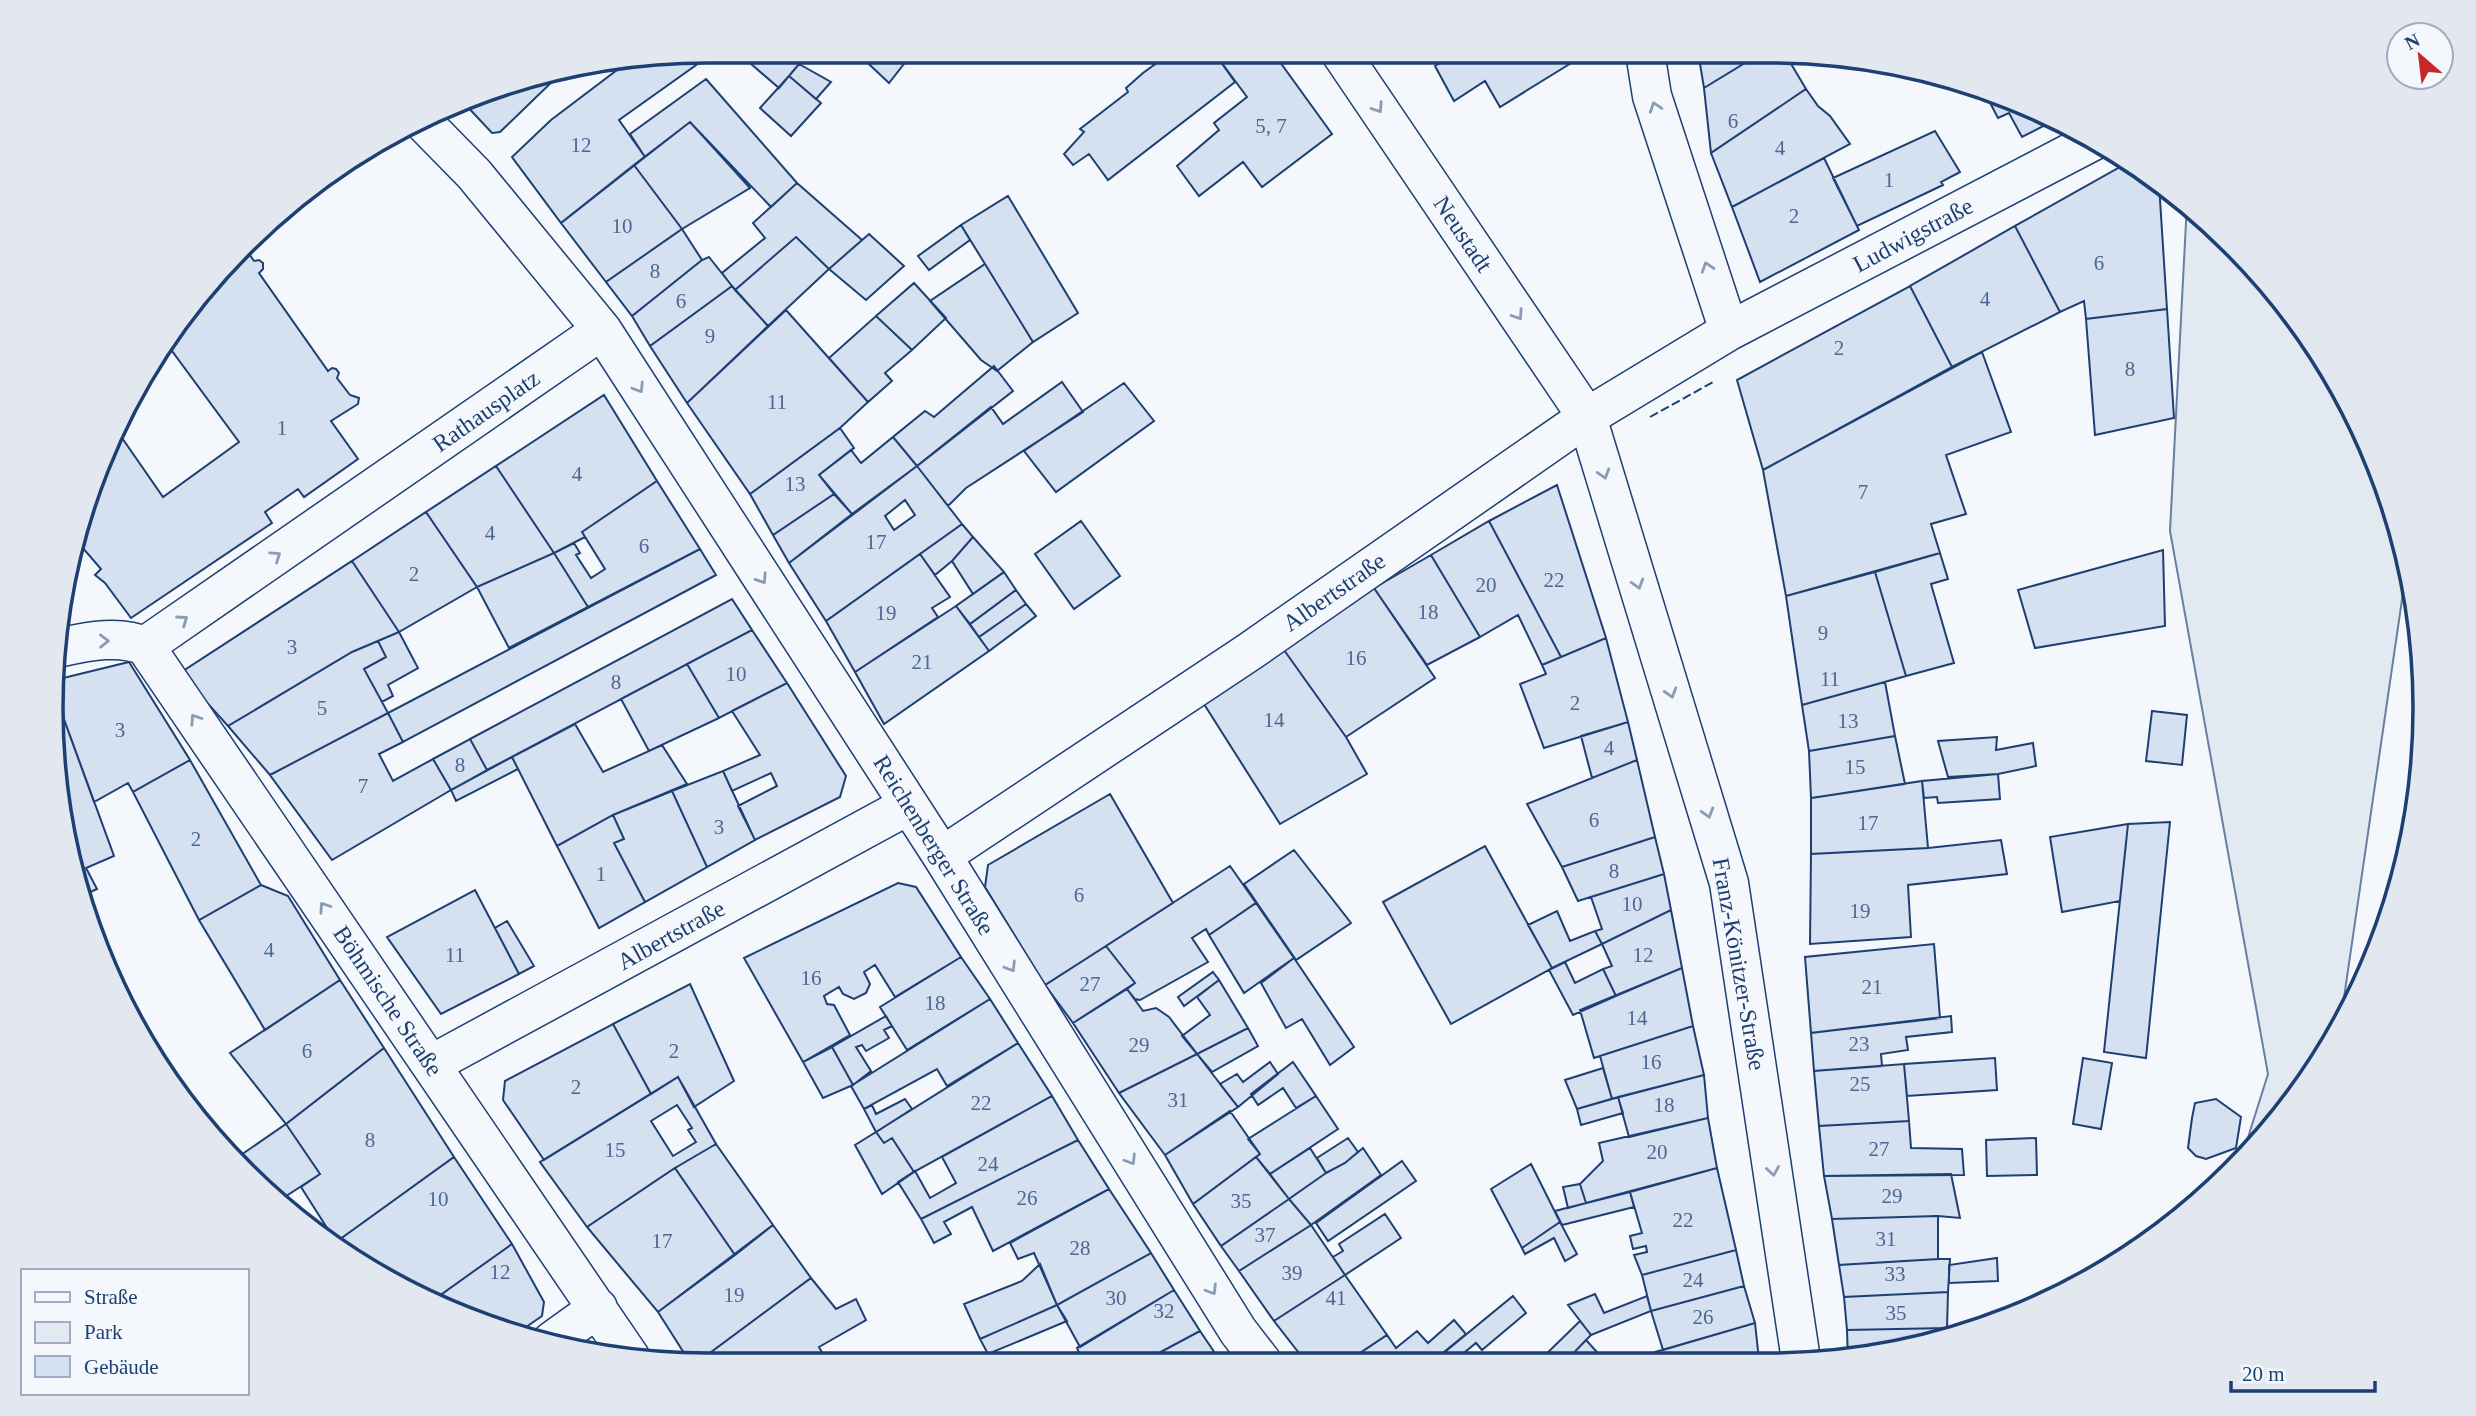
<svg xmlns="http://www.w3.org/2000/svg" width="2476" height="1416" font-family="Georgia,serif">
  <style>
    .green { fill: #e3e9f0; stroke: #687fa3; stroke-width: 2 }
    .building { fill: #d5e0f0; stroke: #1d3f73; stroke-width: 2; fill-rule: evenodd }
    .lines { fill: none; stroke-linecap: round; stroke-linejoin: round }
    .minor-casing { stroke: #1d3f73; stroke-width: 41 }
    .minor { stroke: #f4f7fb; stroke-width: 38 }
    .fence { stroke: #1d3f73; stroke-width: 2; stroke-dasharray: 9 3.5; stroke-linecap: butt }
    .oneway { stroke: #889bb7 }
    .labels { text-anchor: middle; stroke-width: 5; stroke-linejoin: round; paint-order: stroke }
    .number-label { font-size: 21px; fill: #4b6792 }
    .street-label { font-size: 24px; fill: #1d3f73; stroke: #f4f7fb }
    .rim { fill: none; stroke: #1d3f73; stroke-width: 3.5 }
  </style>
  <rect width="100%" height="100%" fill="#f4f7fb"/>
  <path class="green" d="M2187,203L2202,214L2290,308L2358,418L2403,538L2405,551L2404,586L2339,1032L2240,1163L2268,1074L2170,531Z"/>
  <path class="building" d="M736,51H783L799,64L779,88Z
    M855,51H914L889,83Z
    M1143,51H1173L1154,65Z
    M1173,51H1213L1235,82L1108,180L1089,154L1073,165L1064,154L1084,132L1080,129L1128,92L1126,88L1143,73Z
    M1213,51H1272L1332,134L1262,187L1243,162L1199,196L1177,166L1219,130L1214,123L1247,97Z
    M1458,52H1578L1581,57L1500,107L1485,81L1454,101L1435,66Z
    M1698,52H1763L1704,88Z
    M1763,52H1784L1806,89L1711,153L1704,88Z
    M692,53L699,63L619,120L645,157L561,223L512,157L551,120L625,64Z
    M799,64L831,82L816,99L789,76Z
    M558,76L500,132L492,133L464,103L497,86Z
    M789,76L821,103L791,136L760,108Z
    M706,79L797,183L771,207L690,122L645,157L630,134Z
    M1806,89L1818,106L1830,116L1850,144L1732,207L1711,153Z
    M1992,91L2055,120L2022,137L2009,113L1998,118L1986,95Z
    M690,122L750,188L682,229L634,165Z
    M1935,131L1960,172L1941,182L1943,185L1857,226L1833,178Z
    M1824,158L1859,230L1760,282L1732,207Z
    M2129,162L2159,184L2167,309L2086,319L2084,301L2060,312L2015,226Z
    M634,165L682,229L606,282L561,223Z
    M797,183L862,240L829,269L796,237L735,290L722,273L765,238L753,223Z
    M1008,196L1078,313L1033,342L961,225Z
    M961,225L970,240L929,270L918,256Z
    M2015,226L2060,312L1952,367L1910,286Z
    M682,229L702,260L632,316L606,282Z
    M869,234L904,266L866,300L829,269Z
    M796,237L829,269L768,326L735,290Z
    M247,251L254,261L259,260L263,263V269L259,273L328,371L332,368L336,369L339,373L337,378L350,395L359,398L358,404L331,421L358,459L304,497L298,489L265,512L272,523L131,618L105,583L95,575L101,569L76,540L73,542V538L120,435L163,497L239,442L164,340Z
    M709,257L732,286L650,346L632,316L702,260Z
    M985,264L1033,342L997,371L981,360L930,301Z
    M914,283L946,318L912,350L876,316Z
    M732,286L768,326L687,403L650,346Z
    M1910,286L1952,367L1763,470L1737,380Z
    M2167,309L2174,418L2095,435L2086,319Z
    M786,310L868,402L840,428L750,494L687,403Z
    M876,316L912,350L885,373L892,381L868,402L829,358Z
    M1982,352L2011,432L1946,455L1966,514L1931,524L1940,553L1786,596L1763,470Z
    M994,366L1013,391L917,466L893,437L925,411L934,417Z
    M1062,382L1083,412L966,488L948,506L917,466L991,407L1003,424Z
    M1124,383L1154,421L1056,492L1024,451Z
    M604,395L657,481L582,532L585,537L554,553L496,466Z
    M840,428L854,448L819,475L834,494L773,535L750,494Z
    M893,437L917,466L852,514L819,475L851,450L861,463Z
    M496,466L554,553L477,587L426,512Z
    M917,466L962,524L826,621L789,563ZM905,500L915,515L894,530L885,516Z
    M657,481L700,549L588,607L554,553L574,543L580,553L576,555L591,578L605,569L582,532Z
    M1557,485L1606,638L1561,657L1489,521Z
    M834,494L852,514L789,563L773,535Z
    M426,512L477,587L399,632L352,561Z
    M1081,521L1120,576L1074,609L1035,554Z
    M1489,521L1561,657L1542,665L1518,615L1480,637L1431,555Z
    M962,524L973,537L952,561L935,575L920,554Z
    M973,537L1004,572L973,594L952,561Z
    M700,549L716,575L403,742L388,713Z
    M2163,550L2165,626L2035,648L2018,590Z
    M554,553L588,607L509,648L477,587Z
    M1940,553L1948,579L1931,584L1954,663L1906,676L1875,572Z
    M920,554L950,597L932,608L938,617L855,672L826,621Z
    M1431,555L1480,637L1427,665L1374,588Z
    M352,561L399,632L352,652L228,726L180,673Z
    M1004,572L1016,590L970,624L956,606Z
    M1875,572L1906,676L1802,705L1786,596Z
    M1374,588L1435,678L1346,737L1284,650Z
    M1016,590L1026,604L979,637L970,624Z
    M732,599L752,630L487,770L470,739Z
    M1026,604L1036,616L989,651L979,637Z
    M956,606L989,651L884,724L855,672Z
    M752,630L787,683L719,718L687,664Z
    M399,632L418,668L388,685L393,696L382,702L364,669L386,657L378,641Z
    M1606,638L1628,722L1544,748L1520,684L1546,674L1542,665Z
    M378,641L386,657L364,669L388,713L270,775L228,726L352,652Z
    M1284,650L1346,737L1367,774L1280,824L1204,704Z
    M129,662L190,760L133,792L128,783L94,802L57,700L59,679Z
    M687,664L719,718L649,751L621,699Z
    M1885,682L1895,736L1809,751L1802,705Z
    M787,683L846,776L840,797L755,840L738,806L777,786L771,773L732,791L723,771L760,755L732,711Z
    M57,700L114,856L86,868L97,889L86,894L52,751Z
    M2152,711L2187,715L2182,765L2146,761Z
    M388,713L403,742L379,754L393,781L433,759L451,790L332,860L270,775Z
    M1628,722L1637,760L1592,778L1581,736Z
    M575,724L603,772L662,745L687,784L613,815L557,846L512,757Z
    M1895,736L1905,784L1811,798L1809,751Z
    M1997,737L1996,750L2033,743L2036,766L1998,774L1948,777L1938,741Z
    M470,739L487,770L451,790L433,759Z
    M512,757L518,769L456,801L451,790Z
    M190,760L261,885L199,920L133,792Z
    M1637,760L1655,837L1562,867L1527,804Z
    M723,771L755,840L707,867L672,791Z
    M1998,774L2000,799L1938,803L1937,797L1924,798L1922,781Z
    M1922,781L1928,848L1811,854V798Z
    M672,791L707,867L645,902L614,843L624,839L613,815Z
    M1110,794L1173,903L1045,985L985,887L988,865Z
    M613,815L624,839L614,843L645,902L599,928L557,846Z
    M2170,822L2146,1058L2104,1052L2128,824Z
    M2128,824L2120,901L2062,912L2050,837Z
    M1655,837L1664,874L1578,901L1562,867Z
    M2001,840L2007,874L1908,885L1911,937L1810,944L1811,854L1928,848Z
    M1485,846L1552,968L1451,1024L1383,902Z
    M1294,850L1351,923L1296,960L1244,884Z
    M1230,866L1256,903L1209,935L1206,929L1192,938L1208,962L1140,1000L1135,999L1127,989L1135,983L1106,946Z
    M1664,874L1671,910L1602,944L1595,931L1602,929L1591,897Z
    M898,883L916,887L961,957L895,997L875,965L864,972L870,984L866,993L854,999L843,994L839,987L824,996L827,1004L834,1005L850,1035L803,1062L744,958Z
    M261,885L288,896L340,980L265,1030L199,920Z
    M475,890L519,974L441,1014L387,937Z
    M1256,903L1294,958L1244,993L1209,935Z
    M1671,910L1682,968L1616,996L1603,969L1612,966L1602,944Z
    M1557,911L1570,941L1595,931L1602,944L1552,968L1528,925Z
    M507,921L534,966L519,974L495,928Z
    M1934,944L1940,1018L1811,1033L1805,957Z
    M1106,946L1135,983L1073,1023L1045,985Z
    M961,957L990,999L907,1050L880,1007Z
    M1294,958L1354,1047L1330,1065L1302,1019L1286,1028L1261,983Z
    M1565,962L1575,983L1603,969L1616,996L1573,1015L1549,970Z
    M1682,968L1693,1026L1594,1058L1580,1010Z
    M1213,972L1219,980L1184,1006L1178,997Z
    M340,980L384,1048L286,1124L230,1053Z
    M1219,980L1248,1028L1197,1054L1182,1036L1210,1015L1197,997Z
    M690,984L734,1081L694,1107L678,1077L651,1094L613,1024Z
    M1127,989L1143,1011L1156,1008L1169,1017L1197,1054L1119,1093L1073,1023Z
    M990,999L1018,1043L947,1086L937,1069L864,1109L851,1086Z
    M886,1016L892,1026L884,1030L889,1038L866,1051L862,1045L856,1047L871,1071L853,1085L832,1047Z
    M1951,1016L1952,1032L1906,1037L1908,1050L1881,1054L1882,1066L1814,1071L1811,1033Z
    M613,1024L651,1094L544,1160L503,1100L505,1081Z
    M1693,1026L1704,1075L1612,1099L1600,1056Z
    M1248,1028L1258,1046L1212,1072L1197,1054Z
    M1018,1043L1052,1096L914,1172L892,1138L884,1143L876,1132Z
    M832,1047L853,1085L823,1098L803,1062Z
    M384,1048L454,1157L336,1242L301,1187L320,1174L286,1124Z
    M1197,1054L1238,1107L1165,1155L1119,1093Z
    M1995,1058L1997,1090L1907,1096L1904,1064Z
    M2083,1058L2112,1063L2101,1129L2073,1124Z
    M1270,1062L1278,1074L1238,1107L1220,1084L1237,1074L1243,1082Z
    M1293,1062L1316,1096L1296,1108L1283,1088L1258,1105L1251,1094Z
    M1904,1064L1909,1121L1819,1126L1814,1071Z
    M1603,1068L1612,1099L1577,1109L1565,1080Z
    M1704,1075L1708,1118L1629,1137L1618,1097Z
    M678,1077L716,1144L675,1168L587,1227L540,1162ZM677,1105L692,1128L688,1130L696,1142L673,1156L651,1121Z
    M1052,1096L1078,1140L921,1219L898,1182L915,1171L930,1198L956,1183L942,1157Z
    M1316,1096L1338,1129L1270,1174L1256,1157L1260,1154L1248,1139Z
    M1618,1097L1623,1113L1581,1125L1577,1109Z
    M905,1099L912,1109L876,1132L864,1109L872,1105L876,1114Z
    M2216,1099L2241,1117L2236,1148L2206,1159L2196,1156L2188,1148L2192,1118L2195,1103Z
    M1230,1111L1260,1154L1193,1204L1165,1155Z
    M1708,1118L1717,1168L1586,1203L1580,1184L1603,1161L1599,1143Z
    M1909,1121L1911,1148L1962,1149L1964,1175L1824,1176L1819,1126Z
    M286,1124L320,1174L283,1198L235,1159Z
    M876,1132L884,1143L892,1138L914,1172L882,1194L855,1145Z
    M1348,1138L1358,1152L1345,1163L1326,1173L1317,1158Z
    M2036,1138L2037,1175L1987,1176L1986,1140Z
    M1078,1140L1109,1189L993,1251L972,1207L944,1222L951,1234L934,1243L921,1219Z
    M716,1144L773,1225L735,1255L675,1168Z
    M1310,1148L1326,1173L1289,1199L1270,1174Z
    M1363,1148L1381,1175L1311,1225L1289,1199L1326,1173L1345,1163Z
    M454,1157L512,1244L432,1301L379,1277L336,1242Z
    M1256,1157L1289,1199L1221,1246L1193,1204Z
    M1402,1161L1416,1181L1328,1241L1316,1223Z
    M1531,1164L1560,1222L1522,1248L1491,1189Z
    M675,1168L735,1255L658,1312L587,1227Z
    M1717,1168L1736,1250L1642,1275L1634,1255L1647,1252L1646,1246L1633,1249L1630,1236L1642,1233L1630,1192Z
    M1951,1174L1960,1218L1938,1216L1832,1219L1824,1176Z
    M1580,1184L1586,1203L1568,1208L1563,1187Z
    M1109,1189L1151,1253L1057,1305L1034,1253L1018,1259L1010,1243Z
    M1630,1192L1634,1207L1562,1225L1555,1211Z
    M1289,1199L1311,1225L1239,1271L1221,1246Z
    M1385,1214L1401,1238L1345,1275L1333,1257L1343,1251L1339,1244Z
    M1938,1216V1259L1839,1265L1832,1219Z
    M1560,1222L1577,1254L1565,1261L1554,1238L1525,1254L1522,1248Z
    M773,1225L811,1278L695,1364H691L658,1312Z
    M1311,1225L1345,1275L1274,1321L1239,1271Z
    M512,1244L544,1302L542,1316L516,1334L497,1330L432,1301Z
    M1736,1250L1744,1286L1651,1311L1642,1275Z
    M1151,1253L1174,1290L1080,1347L1057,1305Z
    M1997,1258L1998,1281L1949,1283V1265Z
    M1938,1259H1950L1948,1292L1844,1297L1839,1265Z
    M1040,1264L1057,1305L980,1339L964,1304L1022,1281Z
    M1345,1275L1387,1335L1348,1361L1306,1362L1274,1321Z
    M811,1278L836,1309L856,1299L866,1320L819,1347L828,1363L695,1364Z
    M1744,1286L1755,1323L1663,1350L1651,1311Z
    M1174,1290L1200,1331L1142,1362H1083L1077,1348Z
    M1948,1292L1947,1328L1847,1330L1844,1297Z
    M1595,1294L1604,1313L1647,1296L1651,1311L1591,1335L1568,1305Z
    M1513,1296L1526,1313L1482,1350L1476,1343L1454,1361L1446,1351Z
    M1057,1305L1067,1321L988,1354L980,1339Z
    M1454,1320L1466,1334L1433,1361H1348L1387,1335L1396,1348L1417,1331L1428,1343Z
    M1580,1321L1591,1335L1566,1361H1539Z
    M1755,1323L1759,1360H1667L1666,1357L1656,1359L1655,1352Z
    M1947,1328L1948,1338L1848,1360L1847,1330Z
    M1200,1331L1221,1362H1142Z
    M1586,1340L1605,1361H1566Z
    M1446,1351L1454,1361H1433Z"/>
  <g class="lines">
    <defs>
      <path id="minor" d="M1340,52L1587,417L1729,883L1801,1360
        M1645,52L1652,96L1729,331
        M425,124L474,174L602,330L942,856L1238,1331L1262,1362
        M145,646L630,1357
        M145,646L602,330
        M62,647C89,641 120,635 145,646
        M942,856L1249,652L1587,417L1729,331L2097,139
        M432,1064L909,805
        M552,1341L598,1308"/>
    </defs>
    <use href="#minor" class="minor-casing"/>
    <use href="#minor" class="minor"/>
    <path class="fence" d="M1650,417L1715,381"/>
  </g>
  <defs><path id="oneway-chevron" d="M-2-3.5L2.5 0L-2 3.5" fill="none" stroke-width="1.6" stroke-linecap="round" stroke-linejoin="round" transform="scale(1.75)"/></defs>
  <g class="oneway">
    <use href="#oneway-chevron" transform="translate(1655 107) rotate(-108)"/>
    <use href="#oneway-chevron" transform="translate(1378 108) rotate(56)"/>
    <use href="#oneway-chevron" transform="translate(1707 267) rotate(-108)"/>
    <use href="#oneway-chevron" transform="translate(1518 315) rotate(56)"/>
    <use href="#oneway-chevron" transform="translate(639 388) rotate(58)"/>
    <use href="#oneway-chevron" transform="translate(1604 474) rotate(73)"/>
    <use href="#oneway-chevron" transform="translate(276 556) rotate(-34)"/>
    <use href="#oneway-chevron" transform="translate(762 579) rotate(57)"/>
    <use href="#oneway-chevron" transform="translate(1638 584) rotate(73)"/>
    <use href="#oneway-chevron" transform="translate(183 620) rotate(-35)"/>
    <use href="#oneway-chevron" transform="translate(104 641) rotate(-1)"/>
    <use href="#oneway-chevron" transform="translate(1671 693) rotate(73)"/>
    <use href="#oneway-chevron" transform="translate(195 719) rotate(-124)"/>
    <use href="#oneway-chevron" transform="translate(1708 813) rotate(73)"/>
    <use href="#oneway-chevron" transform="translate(324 907) rotate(-124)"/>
    <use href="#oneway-chevron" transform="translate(1011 967) rotate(58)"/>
    <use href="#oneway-chevron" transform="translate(1131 1160) rotate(58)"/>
    <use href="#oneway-chevron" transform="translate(1773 1171) rotate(81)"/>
    <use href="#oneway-chevron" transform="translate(1212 1290) rotate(58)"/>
  </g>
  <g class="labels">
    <g class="number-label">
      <text x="1733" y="128">6</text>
      <text x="1271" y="133">5, 7</text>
      <text x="581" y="152">12</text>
      <text x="1780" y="155">4</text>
      <text x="1889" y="187">1</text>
      <text x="1794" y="223">2</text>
      <text x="622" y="233">10</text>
      <text x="2099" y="270">6</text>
      <text x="655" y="278">8</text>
      <text x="1985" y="306">4</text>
      <text x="681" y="308">6</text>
      <text x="710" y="343">9</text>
      <text x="1839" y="355">2</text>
      <text x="2130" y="376">8</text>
      <text x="777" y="409">11</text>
      <text x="282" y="435">1</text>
      <text x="577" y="481">4</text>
      <text x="795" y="491">13</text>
      <text x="1863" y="499">7</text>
      <text x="490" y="540">4</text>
      <text x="876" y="549">17</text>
      <text x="644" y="553">6</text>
      <text x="414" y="581">2</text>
      <text x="1554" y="587">22</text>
      <text x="1486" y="592">20</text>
      <text x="1428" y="619">18</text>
      <text x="886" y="620">19</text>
      <text x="1823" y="640">9</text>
      <text x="292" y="654">3</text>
      <text x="1356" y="665">16</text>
      <text x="922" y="669">21</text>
      <text x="736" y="681">10</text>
      <text x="1830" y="686">11</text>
      <text x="616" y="689">8</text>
      <text x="1575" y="710">2</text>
      <text x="322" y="715">5</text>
      <text x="1274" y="727">14</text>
      <text x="1848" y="728">13</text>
      <text x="120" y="737">3</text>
      <text x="1609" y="755">4</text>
      <text x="460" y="772">8</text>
      <text x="1855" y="774">15</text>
      <text x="363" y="793">7</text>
      <text x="1594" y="827">6</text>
      <text x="1868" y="830">17</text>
      <text x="719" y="834">3</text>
      <text x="196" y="846">2</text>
      <text x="1614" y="878">8</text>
      <text x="601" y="881">1</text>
      <text x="1079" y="902">6</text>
      <text x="1632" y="911">10</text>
      <text x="1860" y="918">19</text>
      <text x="269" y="957">4</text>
      <text x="455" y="962">11</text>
      <text x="1643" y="962">12</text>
      <text x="811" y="985">16</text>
      <text x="1090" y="991">27</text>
      <text x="1872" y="994">21</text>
      <text x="935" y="1010">18</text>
      <text x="1637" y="1025">14</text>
      <text x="1859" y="1051">23</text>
      <text x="1139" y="1052">29</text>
      <text x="307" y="1058">6</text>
      <text x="674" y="1058">2</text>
      <text x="1651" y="1069">16</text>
      <text x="1860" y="1091">25</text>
      <text x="576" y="1094">2</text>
      <text x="1178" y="1107">31</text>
      <text x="981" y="1110">22</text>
      <text x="1664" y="1112">18</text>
      <text x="370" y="1147">8</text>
      <text x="1879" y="1156">27</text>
      <text x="615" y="1157">15</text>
      <text x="1657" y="1159">20</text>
      <text x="988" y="1171">24</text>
      <text x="1892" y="1203">29</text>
      <text x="1027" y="1205">26</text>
      <text x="438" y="1206">10</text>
      <text x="1241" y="1208">35</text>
      <text x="1683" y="1227">22</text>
      <text x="1265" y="1242">37</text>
      <text x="1886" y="1246">31</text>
      <text x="662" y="1248">17</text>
      <text x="1080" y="1255">28</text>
      <text x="500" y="1279">12</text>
      <text x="1292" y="1280">39</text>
      <text x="1895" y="1281">33</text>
      <text x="1693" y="1287">24</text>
      <text x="734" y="1302">19</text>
      <text x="1116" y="1305">30</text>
      <text x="1336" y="1305">41</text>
      <text x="1164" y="1318">32</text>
      <text x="1896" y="1320">35</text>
      <text x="1703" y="1324">26</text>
    </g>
    <g class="street-label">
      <text transform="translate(1463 234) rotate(56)" y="8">Neustadt</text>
      <text transform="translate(1913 235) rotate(-28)" y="8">Ludwigstraße</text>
      <text transform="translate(486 411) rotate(-35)" y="8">Rathausplatz</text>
      <text transform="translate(1334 592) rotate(-35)" y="8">Albertstraße</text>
      <text transform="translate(934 845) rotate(58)" y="8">Reichenberger Straße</text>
      <text transform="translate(671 935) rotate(-29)" y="8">Albertstraße</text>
      <text transform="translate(1739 964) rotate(80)" y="8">Franz-Könitzer-Straße</text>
      <text transform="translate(388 1001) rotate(56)" y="8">Böhmische Straße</text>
    </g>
  </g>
  <path d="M0 0H2476V1416H0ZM708 63H1768A645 645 0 0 1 2413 708V708A645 645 0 0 1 1768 1353H708A645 645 0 0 1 63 708V708A645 645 0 0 1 708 63Z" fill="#e3e8f0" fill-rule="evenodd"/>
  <path class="rim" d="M708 63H1768A645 645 0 0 1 2413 708V708A645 645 0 0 1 1768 1353H708A645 645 0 0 1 63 708V708A645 645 0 0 1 708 63Z"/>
  <rect x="21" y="1269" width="228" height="126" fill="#f4f7fb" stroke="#9eadc5" stroke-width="2"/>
  <rect x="35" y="1292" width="35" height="10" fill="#f4f7fb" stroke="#9eadc5" stroke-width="2"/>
  <text x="84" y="1304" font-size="21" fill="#1d3f73">Straße</text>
  <rect x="35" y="1322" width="35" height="21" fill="#e3e9f0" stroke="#9eadc5" stroke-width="2"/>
  <text x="84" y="1339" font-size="21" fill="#1d3f73">Park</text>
  <rect x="35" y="1356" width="35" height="21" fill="#d5e0f0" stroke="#9eadc5" stroke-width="2"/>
  <text x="84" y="1374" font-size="21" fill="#1d3f73">Gebäude</text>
  <g transform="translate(2420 56) rotate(332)"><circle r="33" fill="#f4f7fb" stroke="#9eadc5" stroke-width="2"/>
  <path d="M0-5L12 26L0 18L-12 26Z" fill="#c62828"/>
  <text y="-10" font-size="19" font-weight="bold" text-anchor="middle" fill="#1d3f73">N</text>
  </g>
  <path d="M2231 1381v10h144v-10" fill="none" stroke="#1d3f73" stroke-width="3.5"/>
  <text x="2242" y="1381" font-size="21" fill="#1d3f73" stroke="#f4f7fb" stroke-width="5" paint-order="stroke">20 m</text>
</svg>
